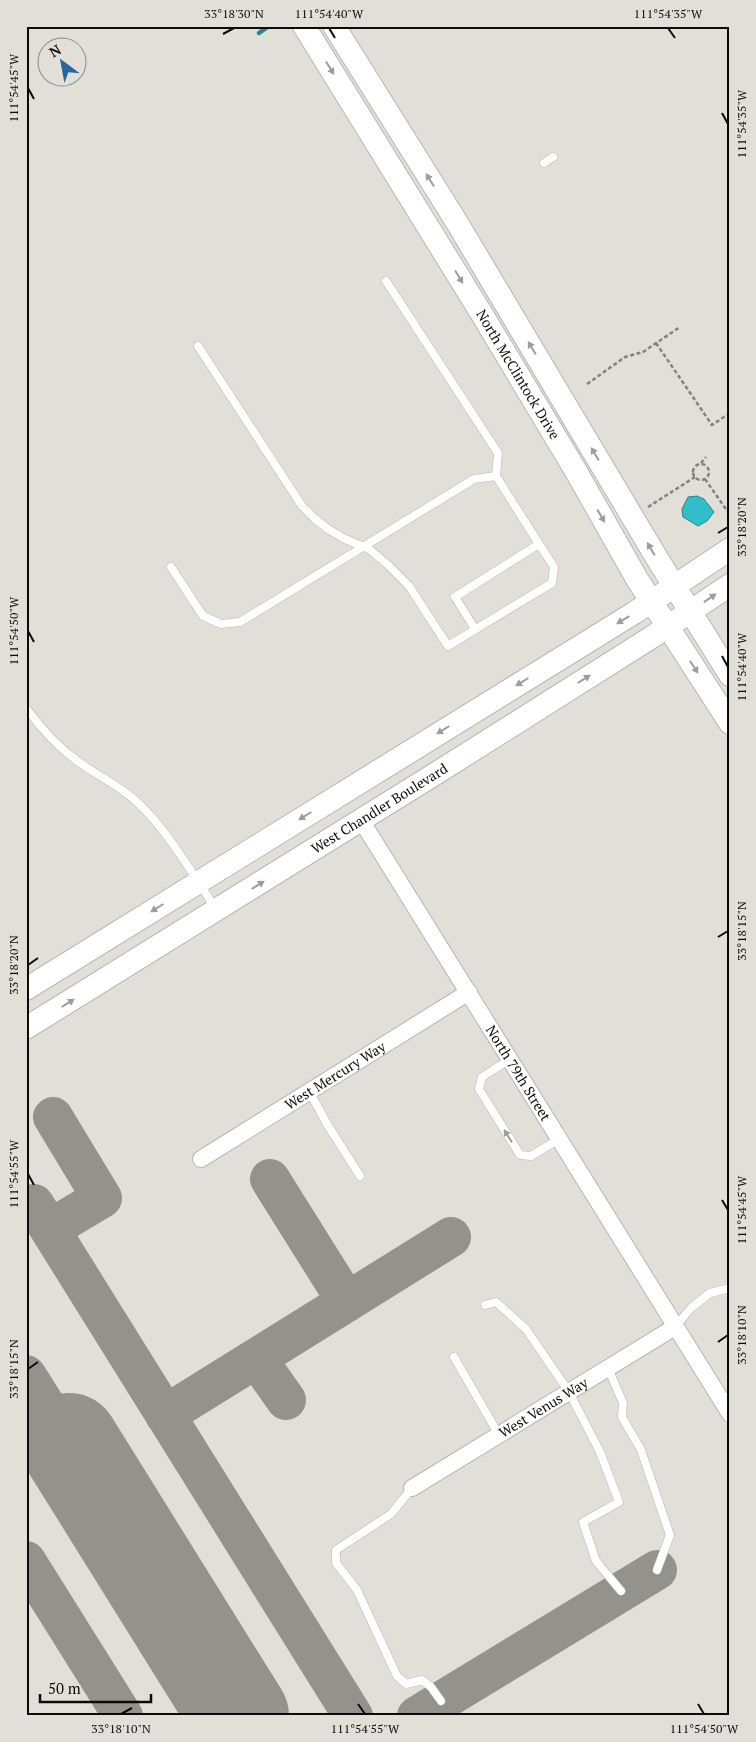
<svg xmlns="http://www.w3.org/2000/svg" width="756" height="1742" font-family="'PT Serif',serif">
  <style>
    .water { fill: #31bec8; stroke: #26888f }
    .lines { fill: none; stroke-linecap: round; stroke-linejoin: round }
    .stream { stroke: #26888f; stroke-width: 4.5 }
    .taxiway { stroke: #94928d; stroke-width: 40 }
    .runway { stroke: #94928d; stroke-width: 100 }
    .service-casing { stroke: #b8b6af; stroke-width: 9 }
    .minor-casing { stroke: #b8b6af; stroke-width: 18 }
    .secondary-casing { stroke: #b8b6af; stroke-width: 24 }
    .path { stroke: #84827e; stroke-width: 2.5; stroke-dasharray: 4 2.5; stroke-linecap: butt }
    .service { stroke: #fff; stroke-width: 8 }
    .minor { stroke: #fff; stroke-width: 16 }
    .secondary { stroke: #fff; stroke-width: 22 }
    .oneway { fill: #9e9d9d }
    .ticks { fill: none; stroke: #0c0b09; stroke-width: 2 }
    .labels { text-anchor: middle; stroke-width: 4; stroke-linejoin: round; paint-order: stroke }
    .street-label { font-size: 14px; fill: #0c0b09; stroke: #e1dfd8 }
    .neatline { fill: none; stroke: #0c0b09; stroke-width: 2 }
    .ticks-label { font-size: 12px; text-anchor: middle; fill: #0c0b09 }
  </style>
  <rect width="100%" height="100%" fill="#e1dfd8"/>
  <path class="water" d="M697,496L704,499L714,512L707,521L698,526L683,517L682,509L688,497Z"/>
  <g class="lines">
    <path class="stream" d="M259,33L269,26"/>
    <path class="taxiway" d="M270,1179L347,1302
      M26,1209L34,1204L353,1716
      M50,1229L102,1198L53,1117
      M249,1363L262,1366L286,1400
      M26,1375L69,1443
      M165,1415L451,1237
      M26,1561L123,1716
      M417,1716L657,1570"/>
    <path class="runway" d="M69,1443L239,1716"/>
    <defs>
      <path id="service" d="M544,163L553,157
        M386,281L498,453L496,476L539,544L455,597L475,629
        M198,346L302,506L315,519L328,529L345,539L369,549L388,565L409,586L448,646L552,583L554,567L539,544
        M171,567L203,616L221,624L240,622L474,479L496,476
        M26,708C40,727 57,746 76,760C96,775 118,785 136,801C167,829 193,875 216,909
        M510,1059L482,1077L479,1089L520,1155L531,1156L559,1139
        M309,1091L327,1124L360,1176
        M485,1305L496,1302L526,1329L569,1392L600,1452L619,1502L583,1522L596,1561L621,1591
        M675,1327L691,1308L710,1293L730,1288
        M454,1357L499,1435
        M608,1368L623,1403L622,1417L641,1450L670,1535L657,1570
        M412,1488L391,1514L336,1550V1563L357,1590L397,1676L406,1684L422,1680L431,1687L441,1701"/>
      <g id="minor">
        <path id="s1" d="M361,820L730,1414"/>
        <path id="s2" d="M201,1159L469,992"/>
        <path id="s3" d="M412,1488L675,1327"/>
      </g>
      <g id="secondary">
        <path id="s4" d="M304,26L483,316L577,473L637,579L730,723"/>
        <path d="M334,26L456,221L658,560L730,675"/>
        <path d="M26,989L634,613L730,549"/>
        <path id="s5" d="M26,1028L435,774L652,637L730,585"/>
      </g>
    </defs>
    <use href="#service" class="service-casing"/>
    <use href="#minor" class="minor-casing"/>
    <use href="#secondary" class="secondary-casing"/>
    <path class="path" d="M656,343L712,425L730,413
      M587,384L625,357L643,352L680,327
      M701,463L706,457
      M693 472a8 8 0 1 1 16 0a8 8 0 1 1-16 0Z
      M705,479L730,515
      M648,507L695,477"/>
    <use href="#service" class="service"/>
    <use href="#minor" class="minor"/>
    <use href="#secondary" class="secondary"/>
  </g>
  <defs><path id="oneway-solid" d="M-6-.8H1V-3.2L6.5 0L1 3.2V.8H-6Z" transform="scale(1.25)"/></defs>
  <g class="oneway">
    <use href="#oneway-solid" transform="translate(330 68) rotate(58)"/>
    <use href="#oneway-solid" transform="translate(430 180) rotate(-122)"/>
    <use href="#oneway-solid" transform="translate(459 277) rotate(59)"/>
    <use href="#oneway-solid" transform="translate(532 348) rotate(-121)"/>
    <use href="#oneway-solid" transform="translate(595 454) rotate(-121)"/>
    <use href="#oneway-solid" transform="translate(601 516) rotate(60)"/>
    <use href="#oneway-solid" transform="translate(651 549) rotate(-120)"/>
    <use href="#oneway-solid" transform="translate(710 598) rotate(-34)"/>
    <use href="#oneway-solid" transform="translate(623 620) rotate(149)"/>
    <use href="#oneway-solid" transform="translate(694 667) rotate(57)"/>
    <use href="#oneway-solid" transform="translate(584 679) rotate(-32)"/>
    <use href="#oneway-solid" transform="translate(522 682) rotate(148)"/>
    <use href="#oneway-solid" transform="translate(443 730) rotate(148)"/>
    <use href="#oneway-solid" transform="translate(305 816) rotate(148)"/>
    <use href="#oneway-solid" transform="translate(258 885) rotate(-32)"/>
    <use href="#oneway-solid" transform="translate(157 908) rotate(148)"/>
    <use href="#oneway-solid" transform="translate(68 1003) rotate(-32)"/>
    <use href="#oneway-solid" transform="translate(508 1136) rotate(-122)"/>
  </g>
  <path class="ticks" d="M329,28L335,38M668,28L675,38M223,34L234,28M28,88L34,99M722,113L728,124M718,533L728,527M28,631L34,642M722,656L728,667M718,937L728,931M28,965L38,958M28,1174L34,1185M722,1200L728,1210M718,1342L728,1335M28,1369L38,1362M358,1704L365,1714M698,1704L704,1714M121,1714L132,1708"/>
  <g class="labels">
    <g class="street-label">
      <text dy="5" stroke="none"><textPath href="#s4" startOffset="409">North McClintock Drive</textPath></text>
      <text dy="5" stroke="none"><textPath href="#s5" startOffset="416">West Chandler Boulevard</textPath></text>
      <text dy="5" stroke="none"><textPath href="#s1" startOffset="298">North 79th Street</textPath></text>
      <text dy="5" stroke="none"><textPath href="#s2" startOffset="158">West Mercury Way</textPath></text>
      <text dy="5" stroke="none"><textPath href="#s3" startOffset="154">West Venus Way</textPath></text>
    </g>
  </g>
  <rect width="756" height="1742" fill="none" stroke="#e1dfd8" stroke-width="55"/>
  <g transform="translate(62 62) rotate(328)"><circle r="24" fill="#e1dfd8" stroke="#8c8a85"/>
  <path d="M0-4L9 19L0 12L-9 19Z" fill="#29669d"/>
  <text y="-8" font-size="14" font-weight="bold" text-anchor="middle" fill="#0c0b09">N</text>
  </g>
  <path d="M40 1694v8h111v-8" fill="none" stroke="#0c0b09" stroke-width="2.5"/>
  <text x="48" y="1694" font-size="15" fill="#0c0b09" stroke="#e1dfd8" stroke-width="4" paint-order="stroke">50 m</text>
  <rect x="28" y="28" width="700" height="1686" class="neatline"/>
  <g class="ticks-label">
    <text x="234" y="18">33°18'30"N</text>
    <text x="329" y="18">111°54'40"W</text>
    <text x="668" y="18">111°54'35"W</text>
    <text transform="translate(14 88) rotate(-90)" y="4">111°54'45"W</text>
    <text transform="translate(742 124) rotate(-90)" y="4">111°54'35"W</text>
    <text transform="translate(742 527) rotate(-90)" y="4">33°18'20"N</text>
    <text transform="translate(14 631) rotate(-90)" y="4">111°54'50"W</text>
    <text transform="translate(742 667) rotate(-90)" y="4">111°54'40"W</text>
    <text transform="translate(742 931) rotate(-90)" y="4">33°18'15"N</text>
    <text transform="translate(14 965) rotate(-90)" y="4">33°18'20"N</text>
    <text transform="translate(14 1174) rotate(-90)" y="4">111°54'55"W</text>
    <text transform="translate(742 1210) rotate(-90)" y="4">111°54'45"W</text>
    <text transform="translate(742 1335) rotate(-90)" y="4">33°18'10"N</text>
    <text transform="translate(14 1369) rotate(-90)" y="4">33°18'15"N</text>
    <text x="121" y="1733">33°18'10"N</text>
    <text x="365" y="1733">111°54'55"W</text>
    <text x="704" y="1733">111°54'50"W</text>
  </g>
</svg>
